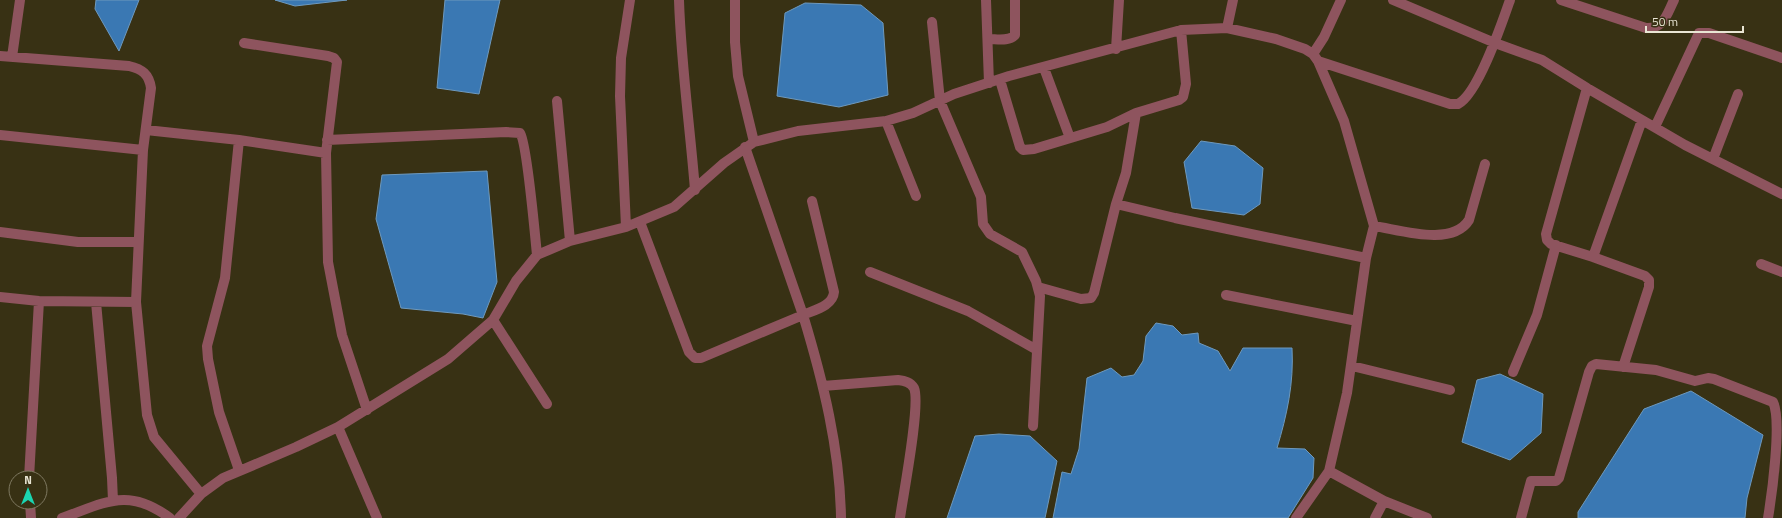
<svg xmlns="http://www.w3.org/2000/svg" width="1782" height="518" font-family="'Titillium Web',sans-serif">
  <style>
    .water { fill: #3a78b3; stroke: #6e99bd }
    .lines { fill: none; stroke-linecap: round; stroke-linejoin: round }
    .minor { stroke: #8e545e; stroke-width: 10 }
  </style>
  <rect width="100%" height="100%" fill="#383114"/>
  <path class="water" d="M96,0H139L119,51L95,9Z
    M275,0H347L295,6Z
    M445,0H500L479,94L437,88Z
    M805,3L861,5L883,23L888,95L839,107L777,96L785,13Z
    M1201,141L1235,146L1263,168L1260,204L1244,215L1192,208L1184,162Z
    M487,171L497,282L483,318L463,314L401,308L376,219L382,175Z
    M1156,323L1173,326L1182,335L1198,333L1199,343L1218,351L1230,371L1243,348H1292C1294,383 1287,415 1277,448L1305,449L1314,458L1313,478L1288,518H1053L1062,472L1071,474L1079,449L1087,378L1111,368L1122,377L1134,375L1143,361L1146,336Z
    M1500,374L1543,394L1541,433L1510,460L1462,442L1477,380Z
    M1691,391L1763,435L1747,498L1745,518H1578V512L1644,409Z
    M999,434L1030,436L1057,461L1045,518H947L975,436Z"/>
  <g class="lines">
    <path class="minor" d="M679,0C681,64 690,127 695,190
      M735,0V42L738,76L754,142
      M986,0L989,83
      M1393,0L1495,43L1542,60L1587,88L1685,145L1782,194
      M1561,0L1646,28C1664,29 1667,14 1674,0
      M932,22L940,101L981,197L983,224L990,234L1022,252L1036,281L1040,296L1033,426
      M1227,28L1233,0
      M988,39C997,39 1009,42 1015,35V0
      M244,43L328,56L334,58L337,62L326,153L328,262L342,335L367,410
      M1116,49L1119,0
      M0,56L129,66C142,69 149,74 151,88L143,150L136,302L147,415L154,437L201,494
      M12,57L20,0
      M1318,61L1450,104H1458C1478,94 1502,23 1510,0
      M1044,68L1070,138
      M1000,80L1020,147L1023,150L1034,149L1107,127L1136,113L1179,100L1183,97L1186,84L1181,30
      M1587,88L1546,234L1547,240L1551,244L1593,257L1642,120
      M557,101L570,241
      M886,121L916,196
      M1655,127L1699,33H1709L1782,58
      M146,130L239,140
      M0,135L143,150
      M327,140L506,132L520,133C527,142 535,236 537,255
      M1713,159L1738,94
      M812,201L834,292C833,306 814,310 803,315C823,381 840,449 841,518
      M1116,204L1175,218L1366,258
      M640,222L689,352L695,358H701L803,315L745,147
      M1374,226C1401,230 1452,247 1469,220L1485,164
      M626,227L620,96L621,58L630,0
      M0,232L78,242H138
      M1593,257L1645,276L1649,280V287L1623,367
      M1761,264L1782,272
      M870,272L968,311L1037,350
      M1038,287L1081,299L1091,298L1094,293L1116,204L1126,173L1136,113
      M1226,295L1357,321
      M0,297L39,301L136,302
      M96,302L112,478L113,501
      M493,320L547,404
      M1352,366L1450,390
      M1513,372L1537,315L1556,245
      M823,386L898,380C905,381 910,382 914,388C921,404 903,496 900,518
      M338,427L377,518
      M239,470L219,412L208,359L207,346L225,278L239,140L326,153
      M1329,471L1384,501L1427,518
      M29,478L39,301
      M30,502L31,518
      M62,518C107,502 128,487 170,518
      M179,518L201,494L223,478L296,447L338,427L448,359L493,320L516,281L537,255L570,241L626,227L674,207L724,163L754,142L798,131L886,121L913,113L954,94L1009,76L1181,30L1227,28L1276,39L1305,49L1313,54L1324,37L1341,0
      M1296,518L1329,471L1347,393L1366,258L1374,226L1344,121L1318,61L1313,54
      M1375,518L1384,501
      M1521,518L1531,481H1556L1559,478L1589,372L1592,366L1596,364L1656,370L1695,381L1708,378L1714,379L1773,402C1782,420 1772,494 1768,518"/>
  </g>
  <g transform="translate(28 490)"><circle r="19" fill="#383114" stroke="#7f7961"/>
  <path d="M0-3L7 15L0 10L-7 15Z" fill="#1bd5b1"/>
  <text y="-6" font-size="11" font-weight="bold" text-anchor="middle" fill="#e9e5d4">N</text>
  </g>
  <path d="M1646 26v6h97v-6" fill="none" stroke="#e9e5d4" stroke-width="2"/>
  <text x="1652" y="26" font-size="12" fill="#e9e5d4" stroke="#383114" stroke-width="3" paint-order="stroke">50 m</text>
</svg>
